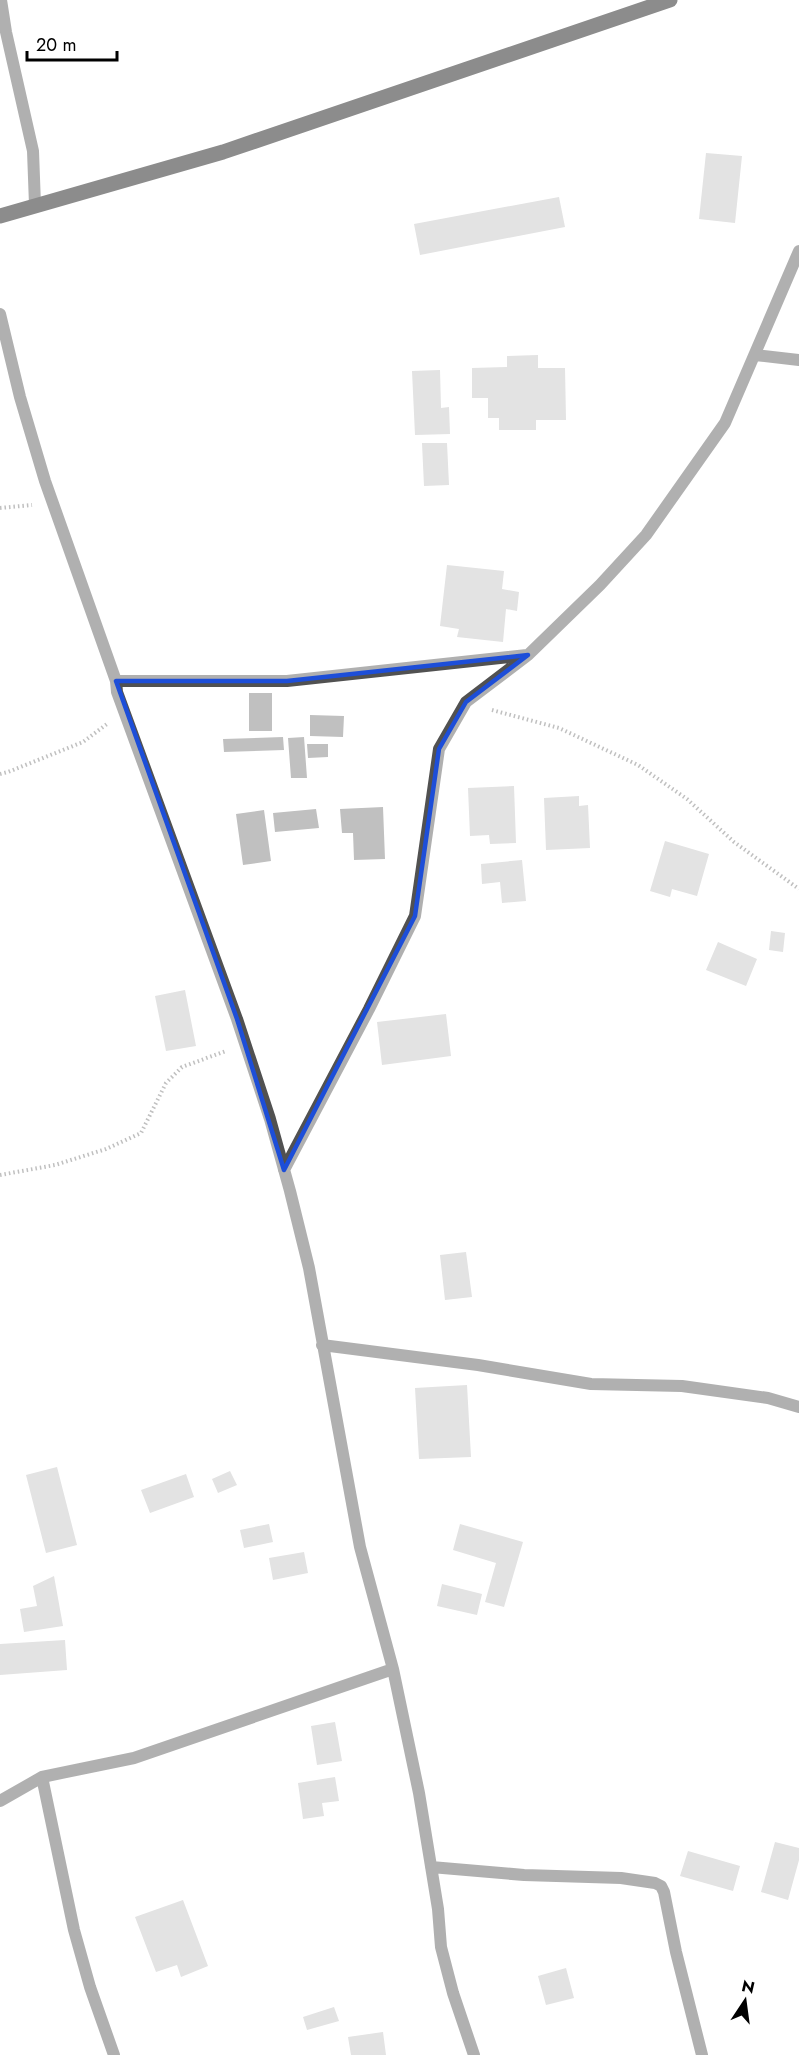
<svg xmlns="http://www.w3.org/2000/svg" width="799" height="2055" font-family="Jost,sans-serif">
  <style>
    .building { fill: #c0c0c0 }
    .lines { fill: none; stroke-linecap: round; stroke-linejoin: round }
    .path { stroke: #737373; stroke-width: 4; stroke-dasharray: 1.5 3; stroke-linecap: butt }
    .street { stroke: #515151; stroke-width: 12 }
    .primary { stroke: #000; stroke-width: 15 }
    .marked { fill: none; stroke: #1d4ed8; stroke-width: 4.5; stroke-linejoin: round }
  </style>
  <rect width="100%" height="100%" fill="#fff"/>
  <path class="building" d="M706,153L742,156L735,223L699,219Z
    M559,197L565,227L420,255L414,224Z
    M538,355V368H565L566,420H536V430H499V418H488V398H472V368L507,367V356Z
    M440,370L441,408L449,407L450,434L415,435L412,371Z
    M422,443H447L449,485L424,486Z
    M447,565L504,571L502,589L519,592L517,611L506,609L503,642L457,637L459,629L440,626Z
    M249,693H272V731H249Z
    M310,715L344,716L343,737L310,736Z
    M283,737L284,750L224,752L223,739Z
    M304,737L307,778H291L288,738Z
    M307,744H328V757L308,758Z
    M514,786L516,843L490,844L489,835L470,836L468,788Z
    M579,796V806L588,805L590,848L546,850L544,798Z
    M383,807L385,859L354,860L353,833H342L340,809Z
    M316,809L319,828L275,832L273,813Z
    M264,810L271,861L243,865L236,814Z
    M665,841L709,854L697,896L672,889L670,897L650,891Z
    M522,860L526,901L502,903L500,882L482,884L481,864Z
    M771,931L785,933L783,952L769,950Z
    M718,942L757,959L746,986L706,970Z
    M185,990L196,1046L166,1051L155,996Z
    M446,1014L451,1056L382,1065L377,1022Z
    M466,1252L472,1297L445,1300L440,1255Z
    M467,1385L471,1457L419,1459L415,1388Z
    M57,1467L77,1545L46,1553L26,1475Z
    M230,1471L237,1485L218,1493L212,1479Z
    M186,1474L194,1497L150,1513L141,1490Z
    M269,1524L273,1542L244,1548L240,1530Z
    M460,1524L523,1542L504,1607L485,1602L496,1563L453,1550Z
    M304,1552L308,1573L273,1580L269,1558Z
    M54,1576L63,1626L24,1632L20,1609L37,1606L33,1586Z
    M442,1584L482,1594L477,1615L437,1606Z
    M65,1640L67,1670L0,1675V1644Z
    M335,1722L342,1761L317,1765L311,1726Z
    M335,1777L339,1801L322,1803L324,1816L303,1819L298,1783Z
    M775,1842L799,1848V1860L788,1900L761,1892Z
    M688,1851L740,1866L733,1891L680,1876Z
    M183,1900L208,1966L181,1977L177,1965L156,1972L135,1917Z
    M566,1968L574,1998L546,2005L538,1976Z
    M334,2007L339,2021L307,2030L303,2017Z
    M383,2032L386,2055H351L348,2037Z"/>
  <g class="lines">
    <path class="path" d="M0,508L32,505
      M492,710L559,728L638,765L687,799L734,842L799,889
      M0,774L8,772L83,742L107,724
      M0,1175L55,1165L106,1149L141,1133L166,1083L182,1067L226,1051"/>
    <path class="street" d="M1,0L6,32L33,151L35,205
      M0,314L20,397L45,481L116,681L117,692L237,1019L270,1119L290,1191L309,1268L360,1547L393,1669L419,1793L438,1909L441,1947L453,1993L474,2055
      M755,355L799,360
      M116,681H287L527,655
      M284,1170L369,1009L415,916L439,749L466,702L528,655L600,585L646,535L725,423L799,251
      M322,1345L478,1365L591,1384L682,1386L768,1398L799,1407
      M42,1777L74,1930L90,1987L114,2055
      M0,1801L42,1777L134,1758L393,1669
      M431,1867L524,1875L621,1878L655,1883L661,1886L664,1892L676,1952L702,2055"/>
    <path class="primary" d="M0,216L223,152L670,0"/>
  </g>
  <path d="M0 0H799V2055H0ZM528,655L466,702L439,749L415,916L284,1170L237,1019L116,681H287Z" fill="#fff" fill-opacity=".55" fill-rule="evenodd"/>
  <path class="marked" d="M528,655L466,702L439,749L415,916L284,1170L237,1019L116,681H287Z"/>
  <g transform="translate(745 2001) rotate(13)" stroke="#ffffff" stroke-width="4.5" paint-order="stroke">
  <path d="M0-4.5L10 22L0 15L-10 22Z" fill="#000000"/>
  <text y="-9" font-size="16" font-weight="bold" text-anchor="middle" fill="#000000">N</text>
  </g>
  <path d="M27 51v9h90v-9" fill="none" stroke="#000000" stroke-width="3"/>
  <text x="36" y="51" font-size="18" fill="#000000" stroke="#ffffff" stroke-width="4.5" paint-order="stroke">20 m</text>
</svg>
